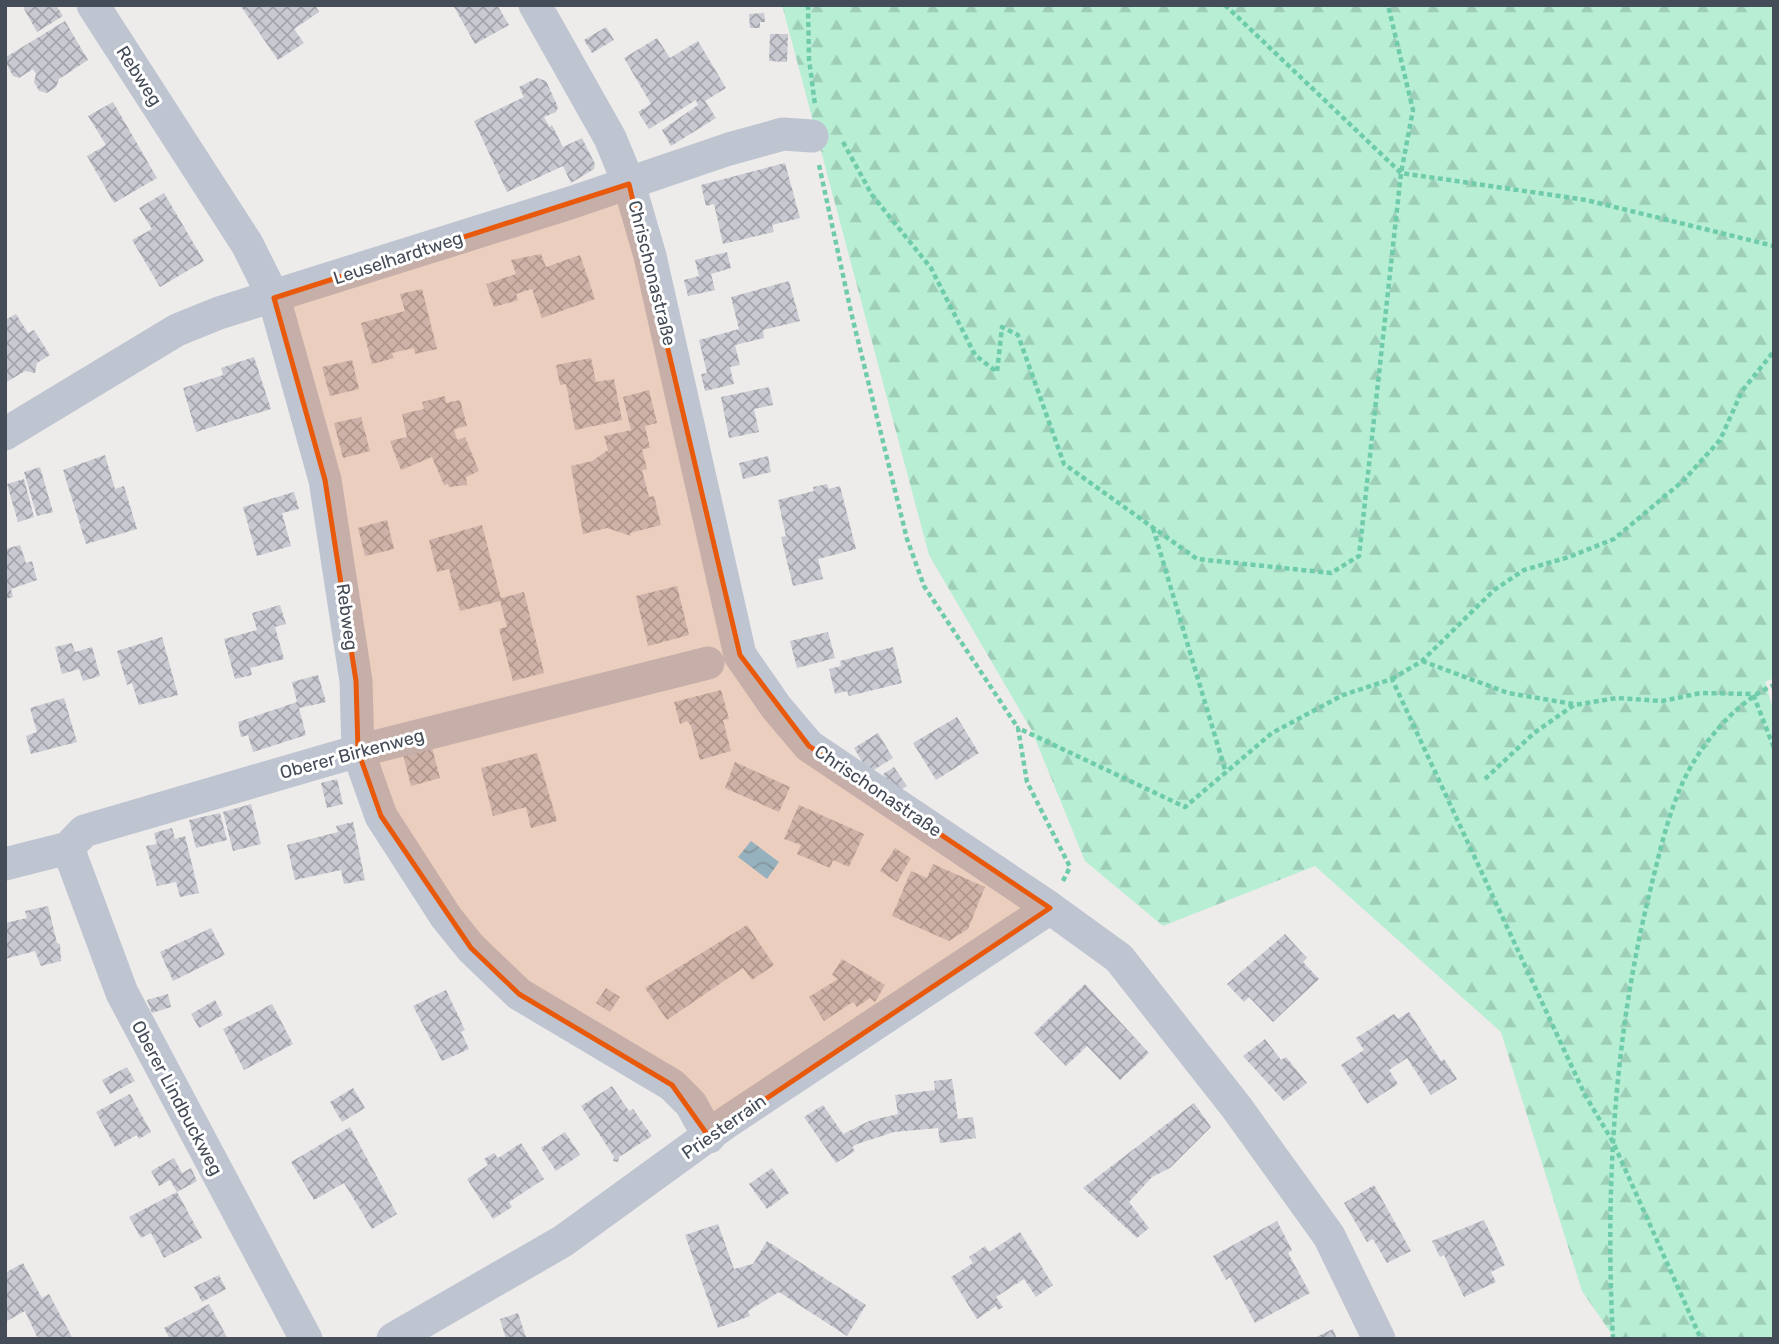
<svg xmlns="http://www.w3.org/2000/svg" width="1779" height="1344" font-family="Rubik,sans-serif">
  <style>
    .forest { fill: url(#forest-firs) }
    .water { fill: url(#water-waves) }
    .building { fill: url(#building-cross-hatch) }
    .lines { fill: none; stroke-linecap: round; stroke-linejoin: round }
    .path { stroke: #6fccab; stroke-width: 4.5; stroke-dasharray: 5 3.5; stroke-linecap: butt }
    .street { stroke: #bec5d1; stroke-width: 33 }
    .marked { fill: #e8590c; fill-opacity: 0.2; stroke: #e8590c; stroke-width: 5; stroke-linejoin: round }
    .labels { text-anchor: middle; stroke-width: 6; stroke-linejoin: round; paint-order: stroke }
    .street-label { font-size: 18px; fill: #444c58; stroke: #fff }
  </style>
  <defs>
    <pattern id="forest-firs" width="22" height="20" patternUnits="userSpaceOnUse" patternTransform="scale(1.75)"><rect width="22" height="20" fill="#b7eed4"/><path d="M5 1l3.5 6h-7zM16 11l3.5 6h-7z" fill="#9fceb8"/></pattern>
    <pattern id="water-waves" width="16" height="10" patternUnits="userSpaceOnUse" patternTransform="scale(1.75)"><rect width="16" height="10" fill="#83c7eb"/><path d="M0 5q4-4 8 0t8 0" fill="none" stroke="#6da4c1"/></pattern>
    <pattern id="building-cross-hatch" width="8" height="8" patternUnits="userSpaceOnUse" patternTransform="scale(1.75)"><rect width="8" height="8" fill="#c8c9d1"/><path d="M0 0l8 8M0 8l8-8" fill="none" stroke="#a4a5ac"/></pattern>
  </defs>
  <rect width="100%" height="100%" fill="#eeebeb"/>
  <path class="forest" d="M782,5H1774V678L1765,682L1774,712V1339H1615L1582,1291L1501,1032L1315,866L1163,926L1085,861L1032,731L929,555Z"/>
  <path class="water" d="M751,841L779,862L767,879L738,857Z"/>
  <path class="building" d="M25,5H56L63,16L37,32L24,9Z
    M240,5H315L319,12L294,29L304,43L278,60Z
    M453,5H497L509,25L475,44Z
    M764,13L765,22H760V28H750L749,14Z
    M65,21L88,60L59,79L56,87L47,93L39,91L34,82L36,74L33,69L19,78L13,76L6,63V57Z
    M606,27L614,40L592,53L584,40Z
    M770,34H788L787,62L769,61Z
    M657,38L670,58L698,41L726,88L705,101L716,118L671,146L662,130L698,105L696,100L649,129L638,112L651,104L624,58Z
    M537,78L546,81L558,107L556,112L544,117L549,127L552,125L563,147L582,138L595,164L594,169L571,183L563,166L507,192L474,121L524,97L519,87Z
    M113,102L157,178L114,203L87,156L106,145L88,116Z
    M785,163L800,218L772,225L774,232L723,244L714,204L706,206L701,185Z
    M164,193L204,261L160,287L132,240L152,229L139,208Z
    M727,252L731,268L711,274L715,290L688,296L684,280L699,276L695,260Z
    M541,254L546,267L580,255L595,299L542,318L532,289L516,294L518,300L494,307L486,284L516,274L511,260Z
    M789,281L800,321L763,330L764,338L735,345L740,365L730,367L734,384L705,391L701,374L707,373L699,340L739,329L731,297Z
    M422,289L437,349L415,354L414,348L392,353L394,358L372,364L361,323L405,311L400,294Z
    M16,314L28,333L34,330L50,355L37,363L35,373L25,371L5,383V320Z
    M254,357L271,409L196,432L183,388L223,375L221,368Z
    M591,358L596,382L614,379L622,420L575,430L566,384L560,385L556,365Z
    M352,360L359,389L330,396L322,367Z
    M769,387L773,405L754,409L759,432L729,438L721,397Z
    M649,390L657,423L645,426L650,448L642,449L647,469L642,470L649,497L654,496L661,525L630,533L631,536L607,528L583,534L571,466L592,461L608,450L604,436L631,430L623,397Z
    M445,396L446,403L460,400L467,426L454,429L457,440L465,437L479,471L466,477L467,485L449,487L448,484L444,485L432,457L401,470L390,441L407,437L402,414L424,409L422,402Z
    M361,417L370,451L343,458L334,423Z
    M105,455L115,489L124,486L137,529L86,544L63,470Z
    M768,456L771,472L743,479L739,463Z
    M40,467L53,512L37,516L24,472Z
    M24,479L34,517L18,522L7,484Z
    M827,484L828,489L840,486L856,549L818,559L823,579L793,586L781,537L786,536L778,500L814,491L813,487Z
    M294,492L299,509L282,513L291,546L257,556L243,507Z
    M387,520L394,549L365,556L358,528Z
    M482,525L501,598L524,592L544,673L513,681L499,629L507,627L500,601L460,611L449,569L437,572L429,540Z
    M20,545L26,563L32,561L37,580L11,589L13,597L5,599V549Z
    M677,586L689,635L648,646L636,596Z
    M280,605L286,624L275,627L284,659L250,668L252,675L235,679L224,639L257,630L252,613Z
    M828,632L835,658L797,668L790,641Z
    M162,637L178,695L139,705L132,683L127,685L117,651Z
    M72,643L75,652L92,647L100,676L83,681L79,669L62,674L55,647Z
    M893,647L902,683L849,696L847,691L835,694L829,669L841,666L840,661Z
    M318,675L326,702L299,708L306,735L253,752L248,735L241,737L238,722L297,702L292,682Z
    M721,690L729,719L723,720L731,751L700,760L691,726L687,721L680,724L674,702Z
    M64,698L77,742L31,754L26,736L37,732L30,708Z
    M957,717L979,753L936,780L913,743Z
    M878,733L893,758L869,773L854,748Z
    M431,744L440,778L411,786L402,751Z
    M537,753L557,821L531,828L526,807L493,816L481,768Z
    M735,762L790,787L779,812L725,788Z
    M894,767L907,786L895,793L883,774Z
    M337,779L343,804L327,808L321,783Z
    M251,804L261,844L233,851L223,812Z
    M799,805L864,834L849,867L833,860L830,868L797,854L801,845L784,839Z
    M220,813L227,840L196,848L189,820Z
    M353,822L365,880L344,884L341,870L295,880L287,845L338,832L336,826Z
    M172,828L175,839L185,836L199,893L180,897L176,882L157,886L146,846L157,844L154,833Z
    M895,848L911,858L897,882L880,871Z
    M933,864L985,887L968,929L949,941L892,916L911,871L927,878Z
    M48,906L57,943L60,944L61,961L41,966L35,951L5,959V923L27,918L25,911Z
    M747,925L774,965L752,980L743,968L667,1020L645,988Z
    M211,928L225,955L173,981L160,952Z
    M1285,934L1307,958L1303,962L1319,979L1273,1022L1249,997L1244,1002L1227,984Z
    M842,959L885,985L875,1002L870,998L857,1007L853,1002L824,1021L809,997L838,979L832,975Z
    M1085,984L1149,1053L1120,1080L1087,1046L1066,1066L1034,1033Z
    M606,988L620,997L610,1012L596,1003Z
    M446,990L465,1030L461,1032L469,1049L442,1061L413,1006Z
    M168,994L171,1007L152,1013L147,1000Z
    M215,1000L223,1015L199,1028L191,1014Z
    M272,1004L293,1044L244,1070L223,1029Z
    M1409,1012L1441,1061L1444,1059L1457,1079L1431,1095L1407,1058L1389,1070L1398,1084L1367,1104L1341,1065L1364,1050L1356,1038L1394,1014L1398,1019Z
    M1265,1039L1281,1060L1286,1057L1307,1083L1284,1101L1243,1056Z
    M127,1067L135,1081L110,1094L102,1080Z
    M952,1079L958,1119L973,1117L976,1138L940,1143L938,1128L894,1132L857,1144L852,1147L855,1151L836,1163L804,1117L823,1105L843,1134L869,1121L898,1114L895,1095L935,1090L934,1081Z
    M612,1086L629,1111L633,1109L652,1136L619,1157L618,1162L613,1161L614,1157L581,1106Z
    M353,1088L365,1108L342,1122L330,1102Z
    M130,1094L151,1132L139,1139L137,1135L115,1147L96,1112Z
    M1194,1103L1211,1127L1170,1168L1152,1177L1129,1202L1149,1228L1137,1238L1083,1188Z
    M350,1127L397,1214L372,1229L344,1183L314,1200L291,1162Z
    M565,1132L580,1155L556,1171L541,1148Z
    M521,1143L544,1179L509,1202L512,1207L493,1219L467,1179L488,1165L484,1159L494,1153L498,1158Z
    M174,1158L182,1173L191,1168L197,1181L177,1192L170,1180L159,1186L151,1171Z
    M772,1168L789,1193L767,1209L749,1184Z
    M1374,1185L1411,1251L1387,1263L1373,1239L1367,1242L1344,1203Z
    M177,1192L202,1238L164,1258L151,1233L141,1238L129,1217Z
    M1484,1220L1505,1265L1491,1272L1496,1282L1464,1297L1444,1255L1440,1257L1432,1241Z
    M1277,1221L1292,1250L1288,1253L1310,1293L1255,1323L1230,1277L1226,1280L1213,1256Z
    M718,1224L734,1269L753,1264L767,1241L866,1305L847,1336L779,1292L748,1311L750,1316L718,1328L685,1235Z
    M1020,1232L1053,1285L1036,1297L1024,1279L996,1297L1003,1307L998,1310L996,1306L977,1319L951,1277L973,1263L969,1257L985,1246L989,1252Z
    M23,1263L42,1298L49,1294L73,1339H38L25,1311L5,1322V1273Z
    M219,1275L226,1289L202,1302L194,1287Z
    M209,1304L228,1339H170L164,1328Z
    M518,1313L526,1337L506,1339L500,1319Z
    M1333,1329L1337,1339H1312Z"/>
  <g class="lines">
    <path class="path" d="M808,5L809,59L815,105
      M1225,5L1401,173L1586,200L1774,246
      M843,142L872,195L931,268L975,355L997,372L1002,327L1018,335L1064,464L1197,559L1331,573L1359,556L1401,173L1413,110L1388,5
      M819,165L851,312L907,539L924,586L1018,728
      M1153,528L1226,773
      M1422,661L1508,693L1573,704
      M1392,679L1422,661L1494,590L1524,570L1569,557L1614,539L1683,481L1720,440L1742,391L1774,351
      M1485,779L1534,733L1574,705L1617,698L1662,701L1701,693L1753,694L1774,748
      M1063,881L1070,867L1027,782L1018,728L1185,807L1272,733L1343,695L1392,679L1585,1095L1613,1142L1701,1339
      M1613,1339C1605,1190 1614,1036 1650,891C1659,855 1667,818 1682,784C1699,746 1735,702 1774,685"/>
    <path class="street" d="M93,5L247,244L274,298L325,480L356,681L358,751L381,816L446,917L471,948L519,994L672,1085L691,1104L709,1137
      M535,5L610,138L629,184L650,256L740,655L776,707L809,746L1050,908L1119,958L1237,1108L1329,1236L1379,1339
      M5,434L177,330L219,313L570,203L729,149L783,134L812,136
      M68,848L122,993L306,1339
      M5,864L68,848L84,831L358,751L708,663
      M393,1339L563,1241L727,1122L1050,908"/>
  </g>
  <path class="marked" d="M629,184L740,655L809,746L1050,908L709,1137L672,1085L519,994L471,948L381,816L358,751L356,681L325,480L274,298Z"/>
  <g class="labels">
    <g class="street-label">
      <text transform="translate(139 76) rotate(57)" y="6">Rebweg</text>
      <text transform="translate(398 258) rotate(-18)" y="6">Leuselhardtweg</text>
      <text transform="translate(652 273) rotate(76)" y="6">Chrischonastraße</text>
      <text transform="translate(347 617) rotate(82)" y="6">Rebweg</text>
      <text transform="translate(352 754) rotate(-15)" y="6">Oberer Birkenweg</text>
      <text transform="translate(878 791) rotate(34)" y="6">Chrischonastraße</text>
      <text transform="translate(177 1098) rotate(62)" y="6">Oberer Lindbuckweg</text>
      <text transform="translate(724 1127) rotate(-35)" y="6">Priesterrain</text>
    </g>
  </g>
  <rect width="1779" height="1344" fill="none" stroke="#444c58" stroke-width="14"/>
</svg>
